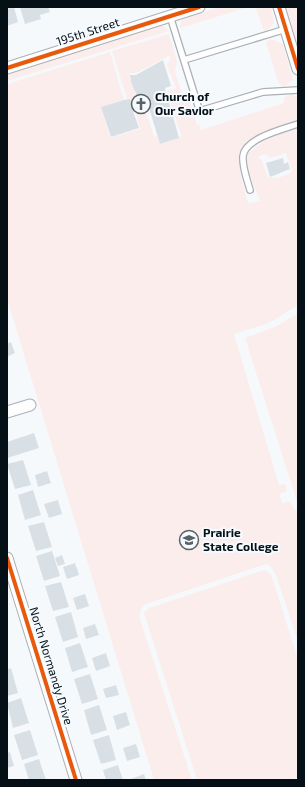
<svg xmlns="http://www.w3.org/2000/svg" width="305" height="787" font-family="'Exo 2',sans-serif">
  <style>
    .green { fill: #fbedec; fill-rule: evenodd }
    .building { fill: #d8e0e5 }
    .lines { fill: none; stroke-linecap: round; stroke-linejoin: round }
    .lane-casing { stroke: #aab0b5; stroke-width: 8 }
    .street-casing { stroke: #aab0b5; stroke-width: 13 }
    .lane { stroke: #fefeff; stroke-width: 5.5 }
    .street { stroke: #fefeff; stroke-width: 11 }
    .cycleway-casing { stroke: #f4fafe; stroke-width: 6 }
    .cycleway { stroke: #e8590c; stroke-width: 4 }
    .labels { text-anchor: middle; stroke-width: 4; stroke-linejoin: round; paint-order: stroke }
    .street-label { font-size: 12px; fill: #051016; stroke: #f4fafe }
    .poi-label { font-size: 12px; font-weight: bold; fill: #051016; stroke: #f4fafe; text-anchor: start }
  </style>
  <rect width="100%" height="100%" fill="#f6f9fc"/>
  <path class="green" d="M219,7H249L180,28L181,20Z
    M271,7L274,23L268,30L264,31L256,8Z
    M283,7H298V59Z
    M162,25L169,31L7,81V73Z
    M169,34L177,61L175,72L180,87L183,97L190,103L197,125L199,124L201,130L284,103V98C288,94 295,94 298,98V120C243,142 228,136 248,203L260,201L249,173L246,155C262,141 277,133 298,128V305L269,323L234,334L279,485L285,484L287,491L279,494L282,503L290,501L293,508L298,511V642L276,575L271,567L266,564L143,605L139,616L192,780H154L7,299V84L110,52L124,100L101,107L110,138L140,129L135,111L145,108L154,137L157,136L160,144L179,138L181,135L167,91L176,88L167,65L171,58L169,56L136,73H130L132,85L138,98L131,101L130,99H127L112,51ZM286,153L292,172L278,178L268,177L262,161L258,157L265,154L270,158Z
    M270,39L283,44L293,80L285,86H282L278,82L266,42Z
    M298,313V505L245,338L277,326Z
    M264,570L271,574L298,659V777L290,780H197L144,613L149,608Z"/>
  <path class="building" d="M14,7L18,22L7,26V9Z
    M20,7H48L50,12L40,15L41,19L25,24Z
    M163,60L171,86L165,88L179,138L160,144L149,108L150,106L133,111L139,128L111,137L101,107L124,100L130,99V101L147,96L146,94L138,97L132,85L130,75H136Z
    M283,158L284,164L288,162L290,169L270,177L266,163Z
    M11,342L15,353L7,357V344Z
    M34,433L39,448L7,458V442Z
    M23,460L31,485L15,489L7,464Z
    M47,471L51,483L38,487L35,475Z
    M33,490L41,515L25,520L18,495Z
    M58,500L62,514L49,518L44,504Z
    M44,522L52,547L36,551L28,526Z
    M52,551L60,576L44,581L36,556Z
    M62,555L65,564L58,566L55,558Z
    M75,563L79,575L67,579L63,567Z
    M61,582L69,607L53,611L45,586Z
    M85,594L89,606L77,610L73,598Z
    M71,612L78,637L63,642L55,617Z
    M95,624L99,635L86,639L83,628Z
    M80,643L88,667L72,672L65,648Z
    M106,653L110,666L96,671L92,658Z
    M11,668L18,693L7,696V669Z
    M90,674L98,699L82,704L74,679Z
    M116,685L119,695L106,698L103,689Z
    M21,698L29,723L13,728L7,703Z
    M99,705L107,730L91,735L84,710Z
    M126,712L130,725L117,730L113,716Z
    M30,730L38,755L22,760L14,735Z
    M109,735L116,760L101,764L93,740Z
    M136,744L140,757L127,761L123,748Z
    M10,752L14,766L7,768V753Z
    M39,759L46,780H29L24,764Z
    M118,765L123,780H106L103,770Z
    M144,774L146,780H132L131,779Z"/>
  <g class="lines">
    <defs>
      <path id="lane" d="M170,16L199,109L203,110L263,92L298,90
        M184,60L286,29
        M250,190C247,179 242,167 243,156C245,138 284,129 298,124"/>
      <path id="street" d="M279,7L298,69
        M7,68L199,7
        M7,412L30,405
        M7,558L76,780"/>
    </defs>
    <use href="#lane" class="lane-casing"/>
    <use href="#street" class="street-casing"/>
    <use href="#lane" class="lane"/>
    <use href="#street" class="street"/>
    <defs>
      <path id="cycleway" d="M279,7L298,69
        M7,68L199,7
        M7,558L76,780"/>
    </defs>
    <use href="#cycleway" class="cycleway-casing"/>
    <use href="#cycleway" class="cycleway"/>
  </g>
  <defs>
    <symbol id="church-ring" viewBox="-11 -11 22 22"><circle r="9.5" fill="#f4fafe" stroke="#596266" stroke-width="1.5"/><path d="M-1.2-6h2.4v3.5h3.3v2.4h-3.3V6h-2.4V-.1h-3.3v-2.4h3.3Z" fill="#596266"/></symbol>
    <symbol id="university-ring" viewBox="-11 -11 22 22"><circle r="9.5" fill="#f4fafe" stroke="#596266" stroke-width="1.5"/><path d="M0-5L7-2L0 1L-7-2ZM-4 1L0 2.5L4 1V4Q0 6-4 4Z" fill="#596266"/></symbol>
  </defs>
  <g fill-rule="evenodd">
    <use href="#church-ring" x="130" y="93" width="22" height="22"/>
    <use href="#university-ring" x="178" y="529" width="22" height="22"/>
  </g>
  <g class="labels">
    <g class="street-label">
      <text transform="translate(88 32) rotate(-18)" y="4">195th Street</text>
      <text transform="translate(51 666) rotate(73)" y="4">North Normandy Drive</text>
    </g>
    <g class="poi-label">
      <text x="155" y="101">Church of<tspan x="155" dy="14">Our Savior</tspan></text>
      <text x="203" y="537">Prairie<tspan x="203" dy="14">State College</tspan></text>
    </g>
  </g>
  <rect width="305" height="787" fill="none" stroke="#051016" stroke-width="16"/>
</svg>
